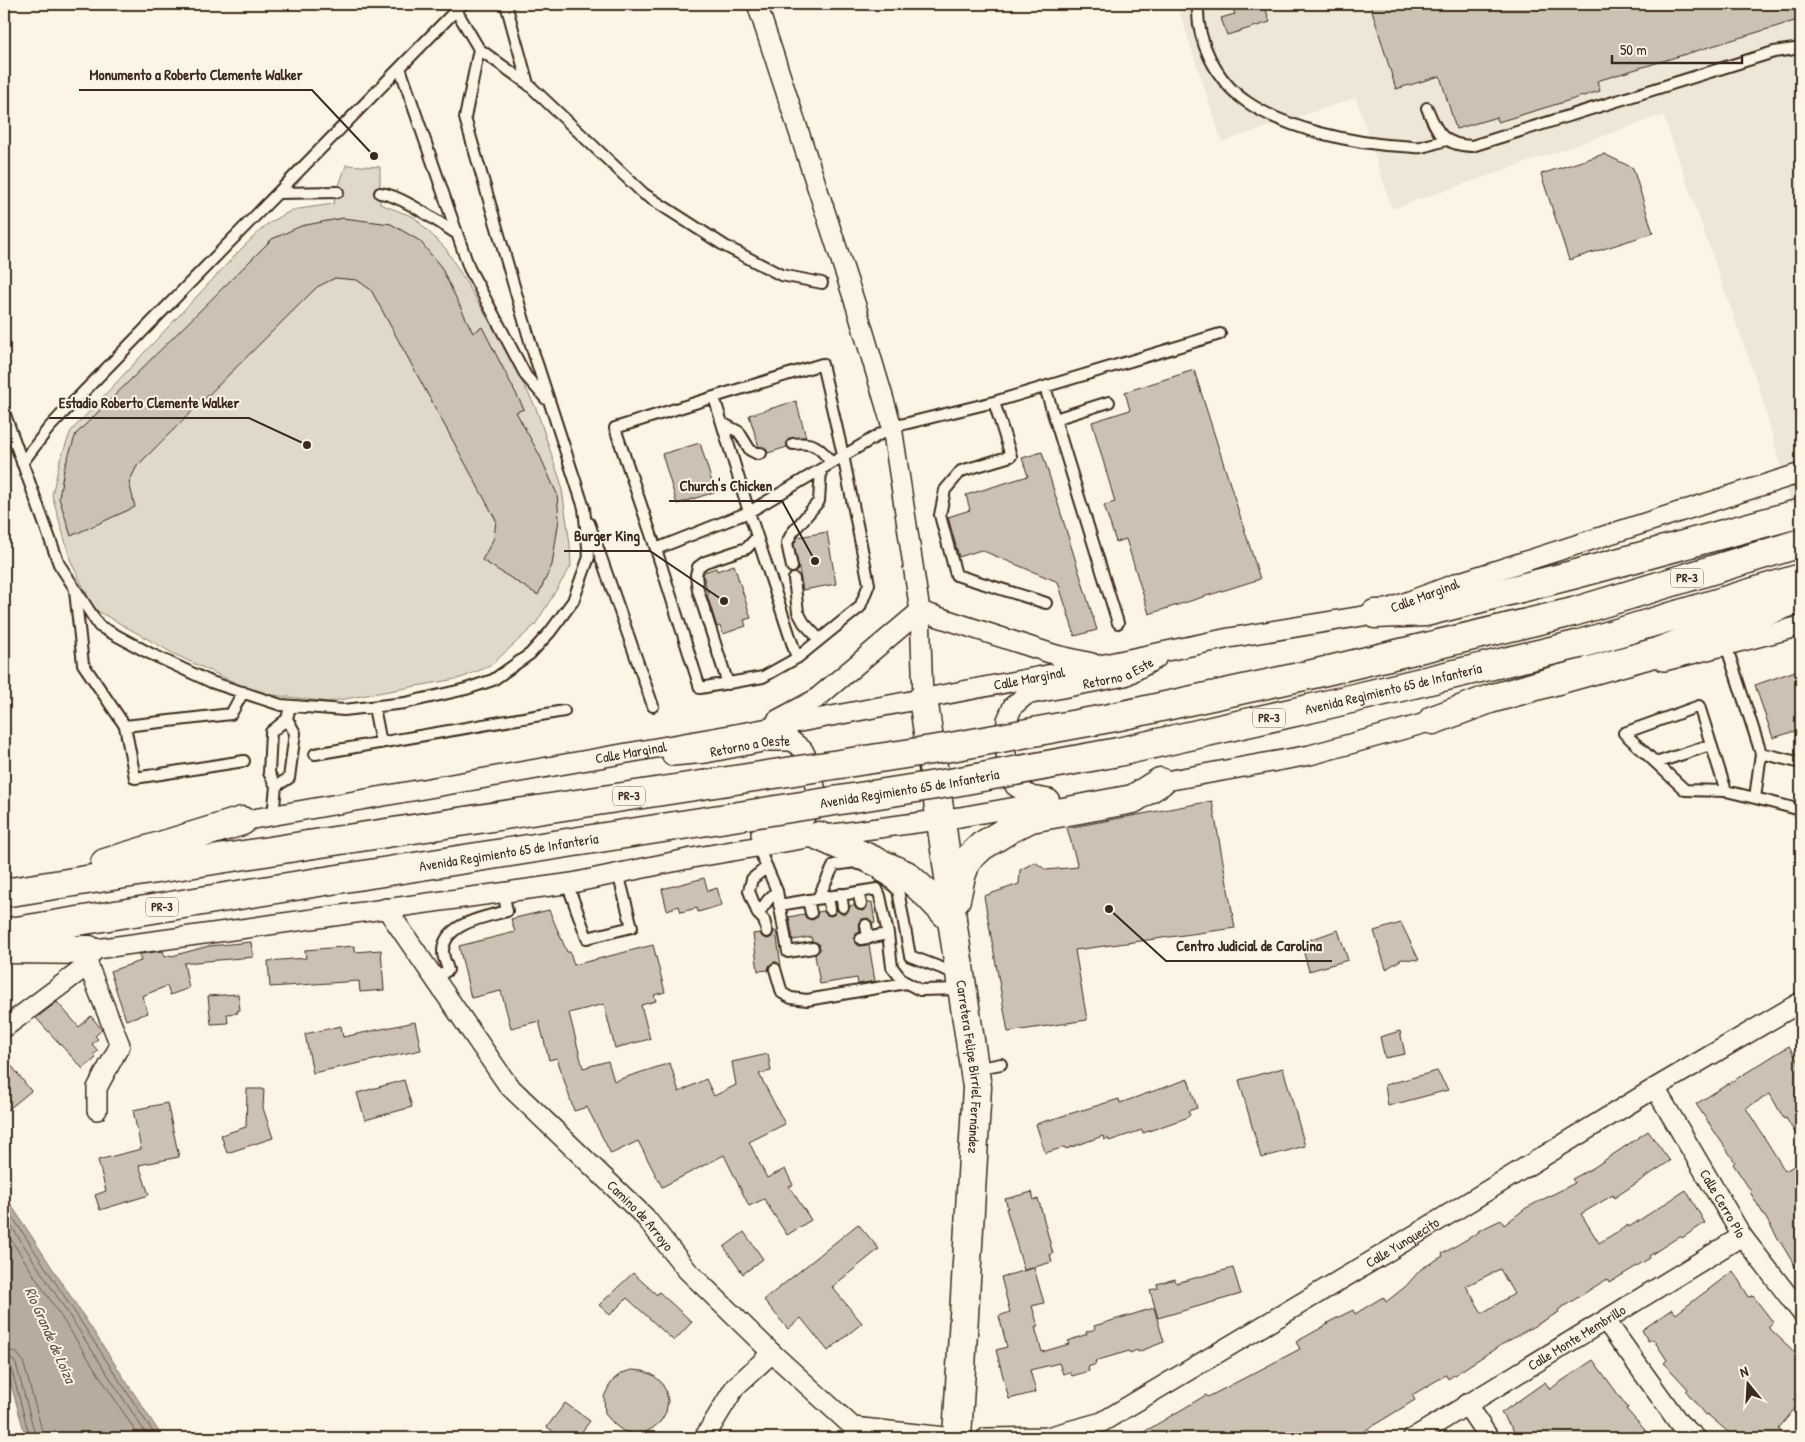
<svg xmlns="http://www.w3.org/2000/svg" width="1805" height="1442" font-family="'Patrick Hand',sans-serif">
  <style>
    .built { fill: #eee6d6 }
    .green { fill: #e0d8c8; stroke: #8e8173 }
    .water { fill: #b7ad9e; stroke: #85796b }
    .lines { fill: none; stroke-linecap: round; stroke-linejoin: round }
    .shore { stroke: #6d5e51; stroke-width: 1 }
    .building { fill: #ccc2b3; stroke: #3b2a1e; fill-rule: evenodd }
    .lane-casing { stroke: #3b2a1e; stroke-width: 14 }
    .street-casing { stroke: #3b2a1e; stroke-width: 22 }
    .secondary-casing { stroke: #3b2a1e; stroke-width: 31 }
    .primary-casing { stroke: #3b2a1e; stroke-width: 31 }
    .lane { stroke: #fcf5e5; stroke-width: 10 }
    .street { stroke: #fcf5e5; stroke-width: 19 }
    .secondary { stroke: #fcf5e5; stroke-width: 28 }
    .primary { stroke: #fcf5e5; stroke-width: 28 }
    .primary-bridge-casing { stroke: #3b2a1e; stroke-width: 31; stroke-linecap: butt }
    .primary-bridge { stroke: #fcf5e5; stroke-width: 28 }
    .labels { text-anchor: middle; stroke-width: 4; stroke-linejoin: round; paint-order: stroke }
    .shield { fill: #fcf5e5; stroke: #75675a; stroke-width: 1 }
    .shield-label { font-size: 12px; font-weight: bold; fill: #3b2a1e }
    .street-label { font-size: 14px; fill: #3b2a1e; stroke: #fcf5e5 }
    .water-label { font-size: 15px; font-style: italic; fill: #605144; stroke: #fcf5e5 }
    .leader { fill: none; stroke: #3b2a1e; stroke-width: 2 }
    .callout-dot { fill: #3b2a1e; stroke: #fcf5e5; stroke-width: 2 }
    .callout-label { font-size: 15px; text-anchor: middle; font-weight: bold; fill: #3b2a1e; stroke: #fcf5e5; stroke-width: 4; stroke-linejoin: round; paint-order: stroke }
  </style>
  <rect width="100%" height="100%" fill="#fcf5e5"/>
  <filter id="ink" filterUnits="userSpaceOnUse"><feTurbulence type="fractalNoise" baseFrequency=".02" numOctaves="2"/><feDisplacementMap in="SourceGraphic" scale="10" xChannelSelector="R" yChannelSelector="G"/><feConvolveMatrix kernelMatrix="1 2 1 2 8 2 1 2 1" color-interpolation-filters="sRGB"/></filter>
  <g filter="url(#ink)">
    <path class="built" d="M1177,4H1801V500L1791,504L1760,391L1663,115L1392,209L1356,98L1222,142Z"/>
    <path class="green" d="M346,165L380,167V204L414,217L446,249L496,332L536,408L561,483L570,544L571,566L535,625L490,666L461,678L328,702L257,693L176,655L94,609L71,562L52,495L60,460L71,431L242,248L266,225L292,210L333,204Z"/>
    <path class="water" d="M4,1195L6,1197L163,1438H26L4,1360Z"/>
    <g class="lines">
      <path class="shore" d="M4,1204L157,1438
        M4,1215L149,1438
        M4,1229L140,1438
        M4,1350L16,1352L23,1361L44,1438
        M4,1357L12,1359L16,1364L36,1438
        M4,1363L8,1364L11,1367L30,1438"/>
    </g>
    <path class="building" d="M1231,4H1264L1270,22L1227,35L1221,18L1235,14Z
      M1370,4H1801V19L1597,81L1600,91L1498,122L1497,117L1456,129L1440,76L1396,89Z
      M1604,154L1633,168L1653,233L1569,260L1541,174Z
      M343,218L391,224L420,241L441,267L473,333L482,327L524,409L516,412L540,456L557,494L559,519L552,565L538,595L482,560L494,538L496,520L371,290L357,280L335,278L317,287L137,466L129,482L135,507L71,536L59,498L64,469L76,434L272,239L301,226Z
      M1194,370L1260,579L1149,614L1126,539L1116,542L1104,505L1115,502L1092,422L1130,410L1125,392Z
      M796,401L806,437L790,438L787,441V447L768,453L765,448L759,447L749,415Z
      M700,443L715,492L677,504L662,454Z
      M1042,452L1097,630L1075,636L1058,582L981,550L959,557L948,517L970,510L966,495L1028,476L1022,458Z
      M827,532L836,584L803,590L794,544L798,537Z
      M734,565L751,618L744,620L746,626L723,634L720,626L717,627L707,595L708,594L703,575L704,572L716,568L717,571Z
      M1801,669V729L1773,738L1755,685Z
      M1212,801L1235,928L1075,950L1087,1020L1008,1032L984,896L1019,884L1020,870L1035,862L1046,870L1078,867L1067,828Z
      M704,878L708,891L717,888L722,905L698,912L697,908L681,912L679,906L667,910L662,889Z
      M872,902L875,923L873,924L868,918L862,919L859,923L860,932L856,934L854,940L859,946L869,945L875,981L858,984L857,978L820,984L815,955L820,950L819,944L812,941L811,937L793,940L789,917L804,914L806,918L812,920L816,918L818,912L823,911L827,915L831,916L835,914L837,909L840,913L845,914L849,910L850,906L854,905L856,909L862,911L866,909L868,903Z
      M549,910L567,952H570L574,965L653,945L665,992L654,995L656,1001L641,1005L650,1039L615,1048L604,1004L569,1013L583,1068L608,1061L614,1081L670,1063L679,1092L706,1079L714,1096L736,1085L732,1062L768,1054L771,1071L759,1074L785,1124L749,1142L767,1178L785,1169L793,1185L789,1186L811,1220L787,1235L764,1199L749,1206L724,1155L662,1187L638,1141L611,1154L587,1107L574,1111L557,1058L549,1060L539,1021L511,1028L501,991L471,998L459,946L515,932L511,919Z
      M1401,923L1419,960L1402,959L1386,969L1374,931Z
      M1338,930L1348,960L1309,971L1301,943Z
      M774,931H776L781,966L777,962H774L770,965L768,970L758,971L753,934L760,933L762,937L768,939L772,937Z
      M251,942L253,957L184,963L189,988L170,995L167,986L142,996L148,1013L126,1020L110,971L141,961L139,955L141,954L163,951L165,957L171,955L172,956L209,946Z
      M355,946V952L381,950L384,990L360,992L359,981L270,987L268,961L306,958L305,950Z
      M238,994L240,1010L237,1011L238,1013L227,1014L228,1023L211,1024L208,996Z
      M57,1002L79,1027L91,1016L102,1030L95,1036L98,1039L92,1044L98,1051L93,1055L96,1058L83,1069L36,1018Z
      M415,1022L421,1050L313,1073L305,1034L341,1026L343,1037Z
      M1400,1031L1405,1054L1385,1058L1380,1037Z
      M1789,1046L1801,1067V1143L1786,1118L1784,1119L1770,1094L1746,1108L1785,1171L1801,1162V1276L1750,1192L1751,1191L1733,1164L1735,1162L1696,1104Z
      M4,1056L31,1091L4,1113Z
      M1283,1068L1305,1146L1261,1158L1239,1080Z
      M1437,1071L1448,1090L1388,1106L1385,1085Z
      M1188,1079L1197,1108L1188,1111L1190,1115L1186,1118L1143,1133L1142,1130L1109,1141L1108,1138L1104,1140L1103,1136L1066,1149L1065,1147L1045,1153L1036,1124L1119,1099L1120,1103Z
      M404,1080L412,1107L365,1120L357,1093Z
      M247,1089H264L263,1108L273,1138L227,1153L221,1135L246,1127Z
      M167,1103L179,1157L139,1165L149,1195L100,1210L95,1195L106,1191L98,1160L141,1149L133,1110Z
      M1648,1131L1670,1161L1614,1198L1613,1195L1581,1214L1599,1243L1628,1225L1629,1227L1686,1190L1705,1223L1682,1238L1680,1236L1649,1256L1650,1258L1609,1283L1607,1279L1558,1310L1559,1312L1501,1345L1448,1379L1446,1375L1412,1395L1415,1400L1353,1438H1134L1206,1395L1208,1397L1300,1349L1296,1342L1328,1324L1327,1323L1353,1310L1355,1314L1383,1297L1386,1302L1406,1286L1421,1269L1443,1256L1442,1254L1479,1232L1478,1231L1501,1220L1504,1225L1526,1208L1575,1183L1572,1179L1593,1168ZM1500,1269L1514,1294L1482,1313L1466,1286Z
      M1032,1192L1034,1200L1038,1199L1040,1205L1053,1254H1050L1052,1262L1024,1270L1006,1208H1008L1005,1199Z
      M858,1224L879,1249L832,1287L862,1323L828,1351L801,1318L788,1329L764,1300Z
      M744,1232L763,1259L743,1274L724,1247Z
      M1034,1268L1044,1303L1032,1306L1038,1326L1035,1327L1042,1352L1069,1344L1068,1341L1087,1334L1086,1332L1095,1329L1094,1326L1154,1308L1164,1342L1138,1352L1137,1350L1130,1353L1129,1351L1095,1361L1096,1364L1088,1367L1089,1371L1072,1376L1070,1372L1063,1374L1059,1363L1030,1370L1036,1392L1009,1399L996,1350L1007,1347L999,1316L1010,1312L1001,1277Z
      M1233,1268L1241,1294L1158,1318L1150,1290L1158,1288L1157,1284L1175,1279L1176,1283Z
      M1733,1271L1749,1297L1753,1296L1773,1322L1768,1327L1801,1358V1412L1796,1407L1778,1429L1789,1438H1735L1707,1414L1705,1415L1686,1391L1688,1389L1664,1363L1667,1360L1653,1339L1648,1341L1642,1330L1672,1309L1676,1314Z
      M633,1273L657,1295L659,1292L692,1322L674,1341L627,1298L610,1315L599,1305Z
      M1593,1360L1628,1408L1626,1409L1652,1438H1519L1501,1413L1545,1382L1550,1389Z
      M632,1370L643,1371L653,1375L661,1382L666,1391L668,1401L666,1412L661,1421L653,1428L644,1433L633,1434L623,1431L615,1425L605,1414L604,1397L608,1388L614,1379L622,1373Z
      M565,1403L590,1421L577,1438H562L547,1427Z"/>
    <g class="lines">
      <defs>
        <path id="lane" d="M506,4L528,84
          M1198,4C1196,40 1216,81 1247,102C1286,129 1355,144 1402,146C1408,146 1415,148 1421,147C1430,145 1438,142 1447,140
          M479,49L528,84L644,194L725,246L781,275L822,283
          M400,68L469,268L526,376L546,399
          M1427,108C1437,133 1443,145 1472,146L1774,52L1801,48
          M278,193L338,192
          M380,193C401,195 438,222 457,234
          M1045,387L1118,623
          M994,402L1011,456L961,471L945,490L940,515L956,575L1046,603
          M4,412L59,564L99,626L149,653L211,682L281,705L344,710L405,703L466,689L493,680L530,654L550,632L573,601L589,557L584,508L532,348L465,118L479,49L456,10L454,4
          M1055,419L1109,402
          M722,423L739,432L750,450L758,454L761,453
          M793,444C813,442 820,446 831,463
          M22,463L48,429L61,415L462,4
          M589,523L653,706
          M656,549L615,428L714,397
          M792,567L787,543L792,533L819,501L821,469
          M794,579L798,612L804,623L819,639
          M75,591L83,664L125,726L135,778L244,761
          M1726,645L1761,753L1755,798L1801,810
          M797,658L860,607L869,584L843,455L822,364L714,397L749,512L656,549L700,688L763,677L797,658L749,512L892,427L994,402L1220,334
          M728,684L698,590L696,575L698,567L705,562L747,548L757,537
          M374,707L381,743
          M125,726L231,714L243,692
          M1761,753L1801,763
          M315,754L564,711
          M1656,763L1710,745
          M276,786L289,778L295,733L287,719
          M1726,791L1699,706L1624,733L1685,790L1726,791L1755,798
          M273,816L276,786L269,773L271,732L287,719L290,706
          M758,847L777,891L788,952L813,948
          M767,867L752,879L749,891L758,914L764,920L767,932
          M880,876L887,880L898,890L910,956L957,974
          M567,883L587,938L632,927L618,873
          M858,892L861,904
          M841,894L843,907
          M828,896L830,909
          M818,898L834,865L855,862L858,864
          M808,900L811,913
          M779,905L877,889L880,896L888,934L892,967L903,981L920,990L961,989
          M758,914L768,900L777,891
          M866,925L868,938
          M861,939L888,934
          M775,969L782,993L791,998L807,1000L906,983
          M435,979L448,970C447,965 443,958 443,952C443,923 486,917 507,911L503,892
          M975,1069L1001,1064"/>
        <g id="street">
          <path d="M757,4L856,306L892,427L920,611L923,698"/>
          <path d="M1664,661L1801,626"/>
          <path d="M777,720L816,699L920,611L1056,655L1092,663"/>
          <path id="s1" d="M672,756L706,753L768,741H792L803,750L809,762L817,795L803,820L784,829L761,834"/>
          <path d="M1149,784L1310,755L1444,718"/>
          <path id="s2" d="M1049,799L1031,796L1015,786L1008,767L1005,748L1007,720L1013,706L1026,695L1125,676L1156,659"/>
          <path id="s3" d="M242,821L758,730L1100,665L1229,638L1375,614L1460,582L1801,473"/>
          <path id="s4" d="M386,908L508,1085L645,1217L687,1270L772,1353L853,1427L954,1438"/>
          <path d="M88,965L120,1045L97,1088V1110"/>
          <path d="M4,1028L88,965L89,950L572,883L692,858L819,836L960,817L1050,801"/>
          <path id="s5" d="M1655,1088L1742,1236L1801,1312"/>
          <path d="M1606,1321L1679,1423L1696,1438"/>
          <path d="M1466,1404L1489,1438"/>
          <path d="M704,1438L735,1387L772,1353"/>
          <path id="s6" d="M986,1438L1047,1437L1102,1422L1382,1255L1655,1088L1801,1002"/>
          <path id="s7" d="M1413,1438L1742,1236"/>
        </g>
        <g id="secondary">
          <path id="s8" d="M923,698L949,877L952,920L977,1087L957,1438"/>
          <path d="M819,836L906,875L927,894L952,920"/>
          <path d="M956,899L961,876L967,860L982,846L1011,828L1031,818L1133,799L1160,782"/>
        </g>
        <path id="primary" d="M1573,612L1801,543
          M1375,614L1426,612L1576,574L1801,513
          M1580,644L1801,578
          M1433,720L1490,699L1654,653L1801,598
          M105,863L242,821
          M4,893L308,845
          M4,933L319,882
          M4,945L12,949L89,950"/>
      </defs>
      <use href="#lane" class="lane-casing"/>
      <use href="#street" class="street-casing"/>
      <use href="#secondary" class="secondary-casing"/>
      <use href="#primary" class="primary-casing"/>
      <use href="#lane" class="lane"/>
      <use href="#street" class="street"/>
      <use href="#secondary" class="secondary"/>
      <use href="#primary" class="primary"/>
      <defs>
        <g id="primary-bridge">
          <path d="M308,845L951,747L1110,718L1313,674L1573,612"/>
          <path id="s9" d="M319,882L955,782L1118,752L1317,707L1580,644"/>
        </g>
      </defs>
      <use href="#primary-bridge" class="primary-bridge-casing"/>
      <use href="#primary-bridge" class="primary-bridge"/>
    </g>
  </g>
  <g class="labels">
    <g class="shield">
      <rect x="1671" y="568.5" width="32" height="19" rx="4"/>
      <rect x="1253" y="708.5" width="32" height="19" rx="4"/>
      <rect x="613" y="786.5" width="32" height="19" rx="4"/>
      <rect x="146" y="897.5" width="32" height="19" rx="4"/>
    </g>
    <g class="shield-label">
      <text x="1687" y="582">PR-3</text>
      <text x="1269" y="722">PR-3</text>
      <text x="629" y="800">PR-3</text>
      <text x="162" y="911">PR-3</text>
    </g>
    <g class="street-label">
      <text dy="5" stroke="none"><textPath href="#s3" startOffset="1205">Calle Marginal</textPath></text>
      <text dy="5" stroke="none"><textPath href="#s2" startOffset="232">Retorno a Este</textPath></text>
      <text dy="5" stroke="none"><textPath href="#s3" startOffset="800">Calle Marginal</textPath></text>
      <text dy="5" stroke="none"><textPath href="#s9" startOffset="1092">Avenida Regimiento 65 de Infantería</textPath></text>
      <text dy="5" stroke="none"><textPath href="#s1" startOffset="79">Retorno a Oeste</textPath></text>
      <text dy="5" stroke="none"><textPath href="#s3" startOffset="395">Calle Marginal</textPath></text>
      <text dy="5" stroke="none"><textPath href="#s9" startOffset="598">Avenida Regimiento 65 de Infantería</textPath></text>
      <text dy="5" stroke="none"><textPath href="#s9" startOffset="192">Avenida Regimiento 65 de Infantería</textPath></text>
      <text dy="5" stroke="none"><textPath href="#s8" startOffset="372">Carretera Felipe Birriel Fernández</textPath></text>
      <text dy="5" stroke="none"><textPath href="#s5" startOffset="134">Calle Cerro Pío</textPath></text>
      <text dy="5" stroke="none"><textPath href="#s4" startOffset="401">Camino de Arroyo</textPath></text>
      <text dy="5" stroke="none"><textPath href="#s6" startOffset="468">Calle Yunquecito</textPath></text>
      <text dy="5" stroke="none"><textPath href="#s7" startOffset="192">Calle Monte Membrillo</textPath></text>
    </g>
    <g class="water-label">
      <text transform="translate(50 1335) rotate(66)" y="5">Río Grande de Loíza</text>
    </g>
  </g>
  <path class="leader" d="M374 156L312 90H79M307 445L249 418H49M815 561L782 501H669M724 601L650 551H564M1109 909L1166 961H1332"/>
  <g class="callout-dot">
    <circle cx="374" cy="156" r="5"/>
    <circle cx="307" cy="445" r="5"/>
    <circle cx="815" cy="561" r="5"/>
    <circle cx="724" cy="601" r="5"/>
    <circle cx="1109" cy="909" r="5"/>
  </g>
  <g class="callout-label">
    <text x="196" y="80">Monumento a Roberto Clemente Walker</text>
    <text x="149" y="408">Estadio Roberto Clemente Walker</text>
    <text x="726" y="491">Church's Chicken</text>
    <text x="607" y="541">Burger King</text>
    <text x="1249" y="951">Centro Judicial de Carolina</text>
  </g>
  <rect width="1805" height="1442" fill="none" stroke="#fcf5e5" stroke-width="20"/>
  <rect x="10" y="10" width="1785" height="1422" fill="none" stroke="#3b2a1e" stroke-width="2" filter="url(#ink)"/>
  <g transform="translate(1748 1384) rotate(342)" stroke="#fcf5e5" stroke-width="4" paint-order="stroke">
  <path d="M0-4L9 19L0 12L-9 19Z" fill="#3b2a1e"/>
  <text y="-8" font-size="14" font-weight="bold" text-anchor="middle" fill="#3b2a1e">N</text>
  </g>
  <path d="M1612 55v8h130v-8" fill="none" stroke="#3b2a1e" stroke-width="2.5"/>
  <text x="1620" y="55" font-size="15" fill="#3b2a1e" stroke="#fcf5e5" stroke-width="4" paint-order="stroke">50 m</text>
</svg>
